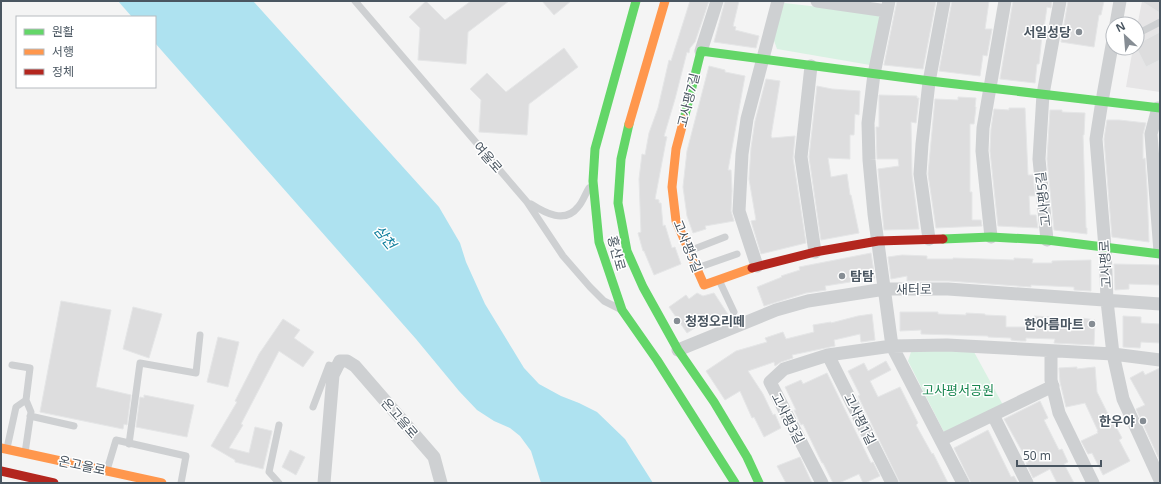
<svg xmlns="http://www.w3.org/2000/svg" width="1161" height="484" font-family="'Noto Sans','Noto Sans KR',sans-serif">
  <style>
    .education { fill: #e6e5e6 }
    .green { fill: #d9f2e3 }
    .water { fill: #aee2f0 }
    .building { fill: #ddddde; stroke: #e5e6e7 }
    .lines { fill: none; stroke-linecap: round; stroke-linejoin: round }
    .lane { stroke: #ced0d2; stroke-width: 7 }
    .street { stroke: #ced0d2; stroke-width: 13 }
    .fast { stroke: #63d668; stroke-width: 9 }
    .slow { stroke: #ff974d; stroke-width: 9 }
    .jam { stroke: #b3261e; stroke-width: 9 }
    .poi-dot { fill: #868d94; stroke: #fff; stroke-width: 1.5 }
    .labels { text-anchor: middle; stroke-width: 3; stroke-linejoin: round; paint-order: stroke }
    .poi-label { font-size: 13px; font-weight: bold; fill: #4a5661; stroke: #fff; text-anchor: end }
    .street-label { font-size: 13px; fill: #4a5661; stroke: #fff }
    .park-label { font-size: 13px; fill: #17864f; stroke: #fff }
    .water-label { font-size: 14px; font-style: italic; fill: #0c7c9b; stroke: #fff }
  </style>
  <rect width="100%" height="100%" fill="#f4f4f4"/>
  <path class="education" d="M1142,1H1160V92L1126,87L1133,48H1137V27Z"/>
  <path class="green" d="M784,3L881,14L870,65L777,49L773,38Z
    M912,349L974,352L1003,405L944,432L908,361Z"/>
  <path class="water" d="M118,1H253L439,207L460,243L466,262L485,304L524,368L539,384L561,396L579,403L597,412L625,439L653,483H541L531,451L520,436L510,428L494,421L477,410L459,391L416,339L155,43V17H132Z"/>
  <path class="building" d="M426,1L445,20L471,1H509L468,32L466,64L418,60L420,28L409,17Z
    M542,1H571L554,15Z
    M690,1H709L695,42L690,48L689,53L687,52L675,99L664,136L667,137L666,141L655,199L659,200V203H661L663,226L665,225L672,248L675,247L681,264L654,275L644,251H643L638,233L641,232L639,179L642,154L645,155L649,133L658,108L669,60L671,61Z
    M725,1H739L733,26L736,27L735,30L759,36L756,48L714,42Z
    M897,1H936L923,69L884,65Z
    M952,1H989L985,29H992L987,56L983,55L980,76L939,71Z
    M1013,1H1052L1051,8L1047,7L1043,35H1042L1039,64H1037L1035,83L1000,79Z
    M1068,1H1104L1101,15H1099L1094,47L1061,42Z
    M1141,1H1160V13Z
    M1160,32V60L1146,67L1137,49V44Z
    M564,48L578,67L529,104L527,135L479,132L481,100L470,89L487,73L506,92Z
    M709,66L725,70V72L745,76L728,170H731L732,191L731,211L734,221L705,226L706,229L693,233L687,216L683,187L687,151Z
    M766,79L780,81L771,136L772,138L795,136L793,158L806,243L761,254L751,221L756,220L749,179L751,148L755,121Z
    M817,86L832,89L860,91L859,115L855,114L854,135H850V159L828,158L831,177L847,174L850,195H851L859,233L821,240L809,157Z
    M879,95L917,96V98H919L916,123L911,122L912,175L919,229L884,230L878,169L899,166L898,159H877L876,127H879Z
    M958,97L976,98L975,107H976L974,124H970V192H972V220H981L982,226L936,228L928,174L935,99L958,100Z
    M1009,108H1025L1028,175H1033L1035,196H1029L1030,215H1036L1038,228L998,226L990,151L991,129L994,109L1009,110Z
    M1050,110H1062V112L1085,113L1084,135H1083L1086,228H1087V234L1054,230L1047,159Z
    M1107,120H1119L1146,123L1143,134V159L1145,158L1147,188L1149,242L1112,237L1104,139Z
    M871,253L875,278L825,286L826,290L806,293L764,306L757,287L782,277L781,276L800,270L799,267Z
    M902,255L927,256V259H953V258L1014,260V258L1033,259L1032,263H1052V261L1091,260V291L1074,290V287L1031,285V287L949,281H907V276L891,279L888,257Z
    M1114,264L1160,265V285L1129,284V289L1115,290Z
    M697,293L703,296L714,293L731,319L712,327L707,320L687,333L669,307L686,295L689,299Z
    M61,301L111,310L96,387L131,395L127,425L124,424L123,429L40,412Z
    M133,307L162,314L149,358L123,349Z
    M900,312H938V314L966,315V313L985,314V315L1006,316V327H1034V316L1051,317V325L1081,326L1082,318L1095,320L1094,345L1054,343L1055,339L1026,338V341H1021L1011,340V338L988,337V336L921,334V330L900,331Z
    M872,314L875,340L861,342L860,334L834,340L835,346L792,355L793,358L781,362L775,366L774,362L748,371L763,394L773,415L775,414L781,428L764,437L754,417L752,418L740,391L725,400L706,371L736,351L767,342L765,338L783,332L786,339L814,332L813,325L831,322V323L858,316Z
    M1123,316L1141,317V323L1160,324V343L1141,342L1140,348L1123,347Z
    M283,319L300,330L294,338L314,352L303,367L279,351L241,424L243,425L229,448L249,453L255,427L272,431L263,469L235,462V460L211,446L237,402L235,401L259,354Z
    M218,337L239,342L228,387L207,382Z
    M886,361L891,370L870,381L878,397L900,387L918,423L916,425L932,454L933,453L948,483H900L858,396L860,395L848,371L864,363L868,371Z
    M1077,367V369L1095,367L1097,392L1113,424L1114,423L1122,438L1119,440L1130,461L1103,475L1092,453L1088,454L1081,441L1098,433L1097,431H1098L1085,403L1066,407L1060,382L1059,368Z
    M1160,368V461L1136,409L1145,405L1130,378L1143,371L1145,375Z
    M827,373L871,463L873,462L880,476L865,483H863L859,474L839,483H833L823,463H822L803,424L801,425L799,421L794,410H796L785,387L801,380L803,384Z
    M144,395L194,405L187,437L136,427L140,397L144,398Z
    M1040,401L1048,418L1044,420L1059,450L1062,449L1068,462L1064,464L1074,483H1057L1050,469L1033,478L1026,463L1028,462L1004,419Z
    M988,430L1011,477L1014,476L1018,483H971L954,448Z
    M290,450L305,457L296,475L282,467Z
    M800,457L812,483H786L777,466Z"/>
  <g class="lines">
    <path class="lane" d="M355,1L527,202L563,256L590,287L604,301L618,308
      M1137,34L1160,22
      M531,204C545,213 565,224 578,207C583,202 585,194 589,188
      M689,251L725,237
      M697,268L737,254
      M719,280L734,312
      M12,365L30,368L26,400L31,412L25,453
      M313,407L329,365L336,367
      M30,416L74,426
      M129,444L140,363L196,373L200,335
      M7,448L16,407L26,400
      M107,470L116,440L186,456L181,483
      M279,483L269,472L279,425"/>
    <path class="street" d="M817,1L887,11
      M889,1L874,74L868,123L869,160L874,214L892,346L963,483
      M1116,24L1120,1
      M1113,40L1102,101L1096,139L1105,248L1107,301L1113,354L1123,399L1160,480
      M701,51L717,1
      M811,66L801,157L815,252
      M1158,108L1151,134L1160,252
      M991,237L982,151L983,128L1005,1
      M929,239L920,174L922,144L929,82L944,1
      M1047,240L1039,159L1043,94L1060,1
      M757,266L739,211L742,154L747,119L778,1
      M678,350L776,310L808,301L885,289H948L1160,304
      M1051,351V380L1059,413L1093,483
      M828,355L892,483
      M993,415L1027,483
      M941,440L1053,386
      M324,483L333,375L340,361H347L355,366L434,457L441,483
      M822,483L770,382L784,369L828,355L892,346L947,345L1113,354L1160,360"/>
    <path class="fast" d="M636,1L595,149L593,181L599,242L622,310L657,360L735,483
      M684,119L701,51L930,81L1160,108
      M629,124L621,159L618,203L627,251L643,287L678,350L714,402L747,457L759,483
      M943,239L991,237L1047,240L1160,254"/>
    <path class="slow" d="M684,119L676,149L672,187L676,221L704,285L752,268
      M629,124L665,1
      M1,448L162,483"/>
    <path class="jam" d="M752,268L815,252L878,241L943,239
      M1,471L54,483"/>
  </g>
  <g class="poi-dot">
    <circle cx="1079" cy="32" r="4"/>
    <circle cx="842" cy="276" r="4"/>
    <circle cx="677" cy="321" r="4"/>
    <circle cx="1092" cy="324" r="4"/>
    <circle cx="1143" cy="421" r="4"/>
  </g>
  <g class="labels">
    <g class="poi-label">
      <text x="1071" y="37">서일성당</text>
      <text x="850" y="281" text-anchor="start">탐탐</text>
      <text x="685" y="326" text-anchor="start">청정오리떼</text>
      <text x="1084" y="329">한아름마트</text>
      <text x="1135" y="426">한우야</text>
    </g>
    <g class="street-label">
      <text transform="translate(688 100) rotate(-76)" y="5">고사평7길</text>
      <text transform="translate(488 157) rotate(49)" y="5">여울로</text>
      <text transform="translate(1043 199) rotate(-96)" y="5">고사평5길</text>
      <text transform="translate(688 246) rotate(68)" y="5">고사평5길</text>
      <text transform="translate(617 253) rotate(75)" y="5">홍산로</text>
      <text transform="translate(1105 264) rotate(-93)" y="5">고사평로</text>
      <text x="914" y="294">새터로</text>
      <text transform="translate(400 418) rotate(49)" y="5">온고을로</text>
      <text transform="translate(788 418) rotate(63)" y="5">고사평3길</text>
      <text transform="translate(860 419) rotate(64)" y="5">고사평1길</text>
      <text transform="translate(82 465) rotate(12)" y="5">온고을로</text>
    </g>
    <g class="park-label">
      <text x="958" y="395">고사평서공원</text>
    </g>
    <g class="water-label">
      <text transform="translate(385 237) rotate(51)" y="5">삼천</text>
    </g>
  </g>
  <rect width="1161" height="484" fill="none" stroke="#4a5661" stroke-width="4"/>
  <rect x="16" y="16" width="140" height="72" fill="#ffffff" stroke="#b7bbc0"/>
  <rect x="24" y="29" width="20" height="6" fill="#63d668" stroke="#b7bbc0"/>
  <text x="52" y="36" font-size="12" fill="#4a5661">원활</text>
  <rect x="24" y="49" width="20" height="6" fill="#ff974d" stroke="#b7bbc0"/>
  <text x="52" y="56" font-size="12" fill="#4a5661">서행</text>
  <rect x="24" y="69" width="20" height="6" fill="#b3261e" stroke="#b7bbc0"/>
  <text x="52" y="76" font-size="12" fill="#4a5661">정체</text>
  <g transform="translate(1125 36) rotate(334)"><circle r="19" fill="#ffffff" stroke="#b7bbc0"/>
  <path d="M0-3L7 15L0 10L-7 15Z" fill="#868d94"/>
  <text y="-6" font-size="11" font-weight="bold" text-anchor="middle" fill="#4a5661">N</text>
  </g>
  <path d="M1017 460v6h84v-6" fill="none" stroke="#4a5661" stroke-width="2"/>
  <text x="1023" y="460" font-size="12" fill="#4a5661" stroke="#ffffff" stroke-width="3" paint-order="stroke">50 m</text>
</svg>
